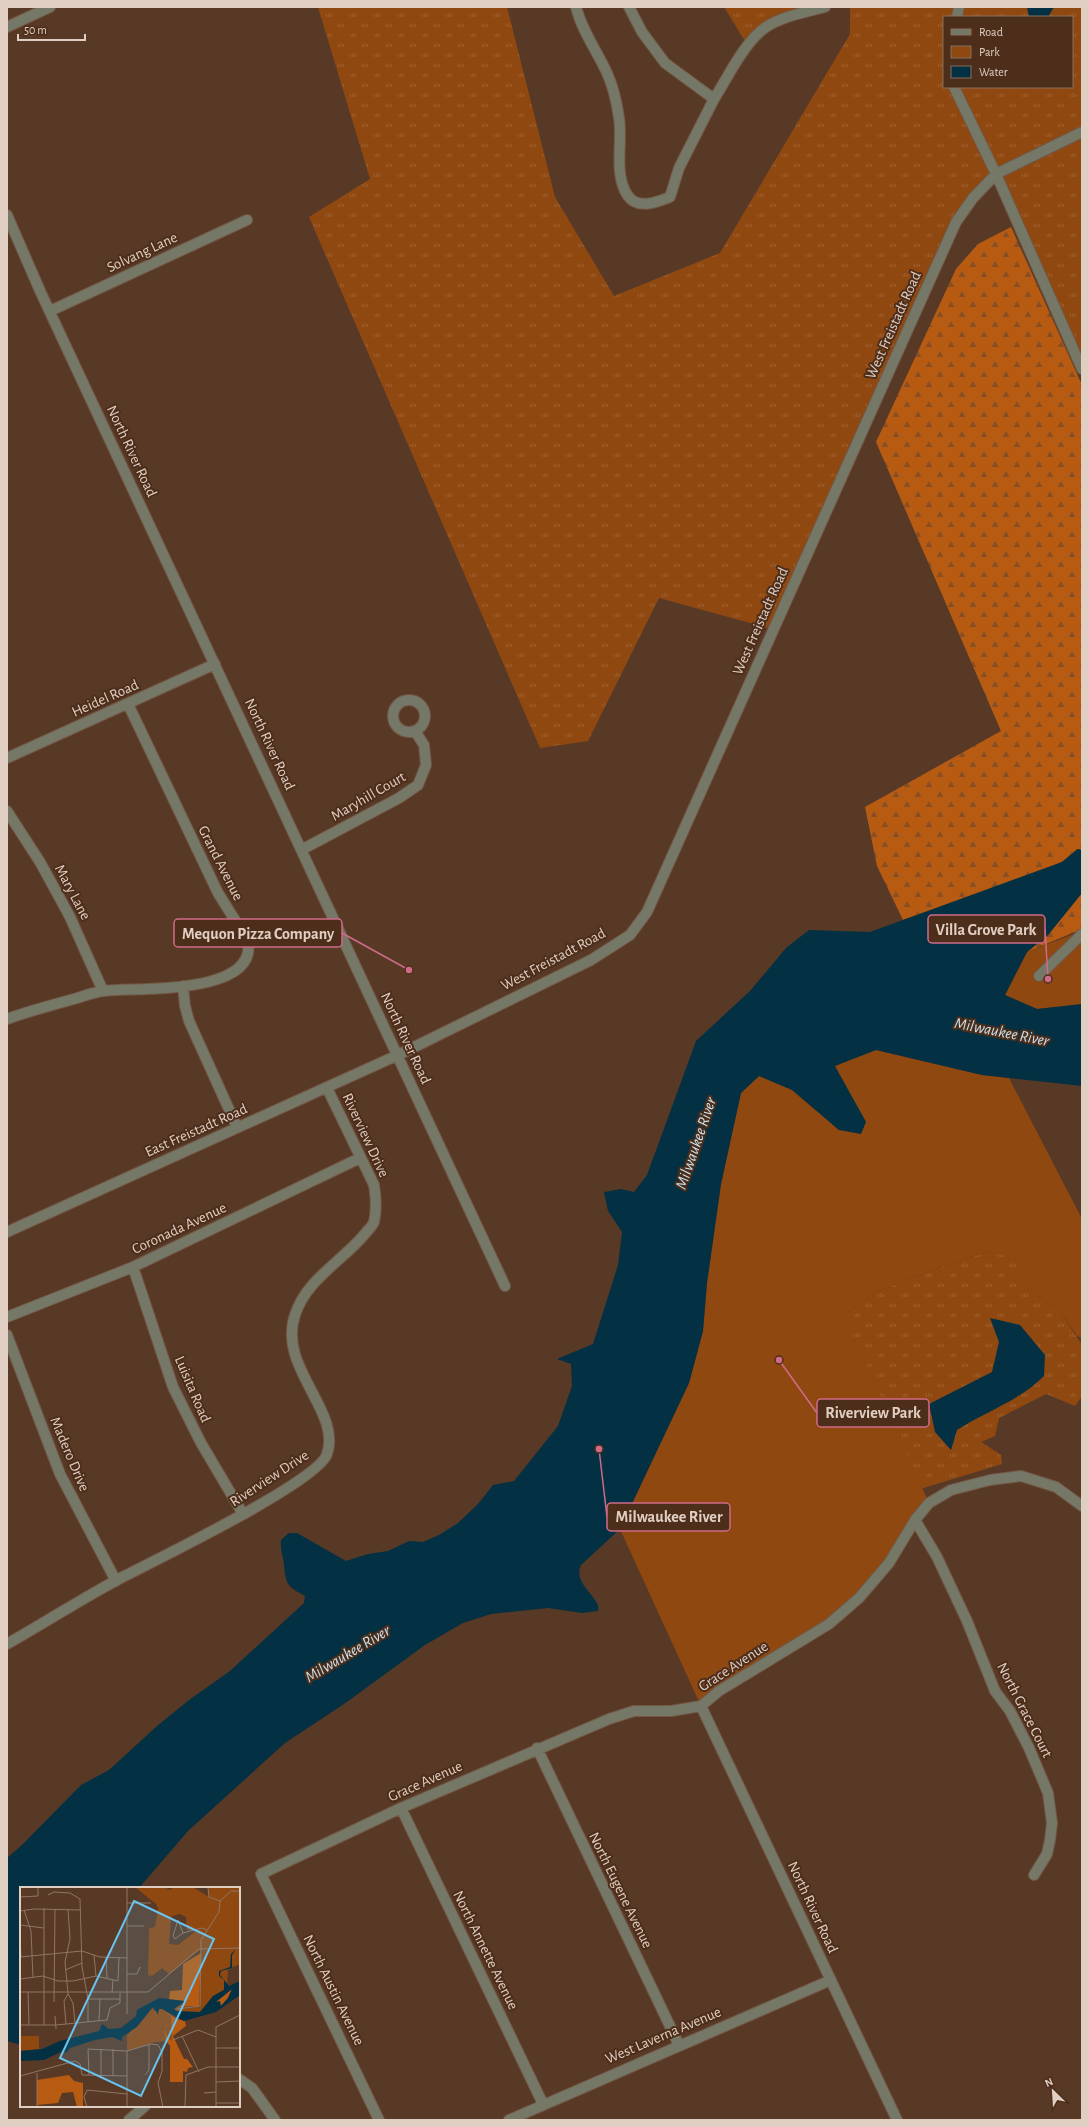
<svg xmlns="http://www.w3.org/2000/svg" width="1089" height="2127" font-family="'Alegreya Sans',sans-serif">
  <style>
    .grass { fill: url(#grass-tufts); fill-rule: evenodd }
    .forest { fill: url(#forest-firs) }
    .green { fill: #904811 }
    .water { fill: #033042 }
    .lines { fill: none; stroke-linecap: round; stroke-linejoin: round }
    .minor-casing { stroke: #735745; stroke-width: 12 }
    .minor { stroke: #757767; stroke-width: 10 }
    .labels { text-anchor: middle; stroke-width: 4; stroke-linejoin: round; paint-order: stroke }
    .street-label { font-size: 15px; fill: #e1cec2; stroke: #4d2e1b }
    .water-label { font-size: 16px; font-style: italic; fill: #c9e4f2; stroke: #4d2e1b }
    .inset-road { fill: none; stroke: #8f7564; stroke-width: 1 }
    .view { fill: #68c4f0; fill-opacity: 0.15; stroke: #68c4f0; stroke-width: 2 }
    .inset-edge { fill: none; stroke: #e1cec2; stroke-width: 2 }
    .leader { fill: none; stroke: #d06a89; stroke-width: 1.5 }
    .callout-dot { fill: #d06a89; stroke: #4d2e1b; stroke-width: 1.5 }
    .callout { fill: #4d2e1b; stroke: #d06a89; stroke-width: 1.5 }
    .callout-label { font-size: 16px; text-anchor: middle; font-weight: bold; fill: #e1cec2 }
  </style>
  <defs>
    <pattern id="grass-tufts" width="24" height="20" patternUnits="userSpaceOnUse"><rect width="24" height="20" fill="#904811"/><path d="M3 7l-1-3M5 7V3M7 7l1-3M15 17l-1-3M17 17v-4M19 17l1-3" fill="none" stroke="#9f6132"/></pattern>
    <pattern id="forest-firs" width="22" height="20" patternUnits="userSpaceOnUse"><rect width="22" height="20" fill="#b75b13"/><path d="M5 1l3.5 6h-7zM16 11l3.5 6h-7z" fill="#894f23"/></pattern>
  </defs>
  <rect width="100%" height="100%" fill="#583926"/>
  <path class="grass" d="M318,7H507L555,197L614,296L720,253L850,34V7H1082V369L996,174L956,222L772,629L659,598L588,741L540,748L309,217L370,179ZM944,17H1072V87H944Z
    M724,7H825L784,18L748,46Z
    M990,1251L1015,1258L1029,1290L1060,1311L1082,1345V1396L1075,1406L1046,1394L999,1418L995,1436L981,1442L1001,1455L1002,1464L917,1490L726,1368L844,1315L874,1293L943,1266Z"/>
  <path class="forest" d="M1011,227L1082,385V850L1077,849L1062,862L985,892L903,920L877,866L865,807L1001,731L876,442L956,269L978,244Z
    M1082,893V929L1027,952L1048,935Z"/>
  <path class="green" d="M1082,931V1004L1037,1009L1005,995L1027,952Z
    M876,1050L982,1075L1009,1078L1082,1219V1338L1077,1336L1060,1311L1029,1290L1015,1259L990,1251L943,1266L874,1293L844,1315L929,1503L859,1598L701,1706L620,1529L689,1383L703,1331L707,1283L721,1184L741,1093L759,1076L792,1090L839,1130L866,1122L834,1066Z"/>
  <path class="water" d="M1027,7H1054L1048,17H1029Z
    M1078,849L1082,850V893L1048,935L1027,952L1005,995L1037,1009L1082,1004V1086L982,1075L876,1050L835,1066L866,1122L861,1134L839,1130L792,1090L759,1076L741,1093L721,1184L707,1283L703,1331L689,1383L620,1529L581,1565C572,1585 602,1598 598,1611L582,1613L548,1608L491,1614L463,1623L425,1645L344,1704L285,1743L188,1831L139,1888H21V2045L7,2041V1858L22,1845L81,1785L109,1770L157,1726L189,1700L230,1671L304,1603L305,1596C287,1586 286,1585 284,1565C283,1556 280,1550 281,1540L289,1533H297L346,1561L368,1554L388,1551L409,1541L423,1542L439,1535L458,1523L478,1504L493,1485L514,1481L558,1426L572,1386L571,1364L557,1359L593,1344L618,1265L622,1232L608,1211L604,1192L621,1189L634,1192L647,1175L696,1041L750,991L786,948L809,930L870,932L1062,862Z
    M990,1318L1020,1325L1045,1355L1044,1376C1019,1401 986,1411 957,1430L951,1450L935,1432L929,1404L992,1372L999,1342Z"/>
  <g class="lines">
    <defs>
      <path id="minor" d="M576,7C582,31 597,51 607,73C613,86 617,104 619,118C623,142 613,175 628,196C638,210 657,202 670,197L679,168L714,99L665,63L642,32L629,7
        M957,17L959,7
        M7,27L50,7
        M954,87L996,174L1082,369
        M714,99C728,77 745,41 766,27C783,16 806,12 825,7
        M7,215L41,293L505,1286
        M50,311L247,220
        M393 716a16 16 0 1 1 32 0a16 16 0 1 1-32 0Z
        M7,758L215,664
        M7,811L40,862L70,917L103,991
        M303,849L399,798L418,785L426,765L424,745L415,731
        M1039,976L1082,934
        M183,986L185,1006L189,1021L237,1127
        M7,1019C29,1011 52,1005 74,999C84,996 94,992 104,991C136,987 258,996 248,941L218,893L128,704
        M7,1232L398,1055L591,960L630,935L647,912L956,222L973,198L996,174L1082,132
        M133,1267L173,1387L201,1443L243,1514
        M7,1317L133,1267L360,1158
        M7,1335L60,1474L116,1581
        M915,1520L937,1557L967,1621L995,1691L1010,1711L1029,1748L1048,1793L1052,1823L1050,1840L1047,1854L1034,1875
        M7,1644C44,1623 80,1600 117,1580C151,1562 318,1482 327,1454C342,1411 277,1367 295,1315C306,1280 341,1262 364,1235C367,1231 372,1227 374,1222C377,1209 376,1197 374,1185L327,1088
        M701,1706L897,2120
        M537,1748L679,2045
        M401,1808L543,2104
        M239,2079L252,2088L275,2120
        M129,2120L145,2106
        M379,2120L261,1874L401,1808L609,1719L634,1711H671L701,1706L719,1691L829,1624L859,1598L889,1563L915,1520L929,1503L951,1490L990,1480L1021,1476L1056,1487L1082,1506
        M509,2120L831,1980"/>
    </defs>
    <use href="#minor" class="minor-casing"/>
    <use href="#minor" class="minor"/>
  </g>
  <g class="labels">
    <g class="street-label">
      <text transform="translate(142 252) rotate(-25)" y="5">Solvang Lane</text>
      <text transform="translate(893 325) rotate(-66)" y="5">West Freistadt Road</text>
      <text transform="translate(132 451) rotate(65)" y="5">North River Road</text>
      <text transform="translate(760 621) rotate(-66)" y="5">West Freistadt Road</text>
      <text transform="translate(105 698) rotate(-24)" y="5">Heidel Road</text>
      <text transform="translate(270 744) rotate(65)" y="5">North River Road</text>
      <text transform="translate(368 796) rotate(-30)" y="5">Maryhill Court</text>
      <text transform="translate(221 863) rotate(63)" y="5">Grand Avenue</text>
      <text transform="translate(73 892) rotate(62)" y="5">Mary Lane</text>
      <text transform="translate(553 959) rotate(-28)" y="5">West Freistadt Road</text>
      <text transform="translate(406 1038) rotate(65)" y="5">North River Road</text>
      <text transform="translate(196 1130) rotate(-24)" y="5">East Freistadt Road</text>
      <text transform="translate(366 1135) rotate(65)" y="5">Riverview Drive</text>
      <text transform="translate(179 1228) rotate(-25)" y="5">Coronada Avenue</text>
      <text transform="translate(193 1389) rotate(67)" y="5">Luisita Road</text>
      <text transform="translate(70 1454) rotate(67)" y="5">Madero Drive</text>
      <text transform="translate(269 1478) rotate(-33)" y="5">Riverview Drive</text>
      <text transform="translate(733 1666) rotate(-33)" y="5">Grace Avenue</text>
      <text transform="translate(1025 1710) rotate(63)" y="5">North Grace Court</text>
      <text transform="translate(425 1781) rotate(-24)" y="5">Grace Avenue</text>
      <text transform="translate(621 1890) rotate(64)" y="5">North Eugene Avenue</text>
      <text transform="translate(813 1907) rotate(65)" y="5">North River Road</text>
      <text transform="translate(486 1950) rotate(64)" y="5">North Annette Avenue</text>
      <text transform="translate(334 1990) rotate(64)" y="5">North Austin Avenue</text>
      <text transform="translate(663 2035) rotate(-23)" y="5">West Laverna Avenue</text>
    </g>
    <g class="water-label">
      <text transform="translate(1002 1031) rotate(11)" y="6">Milwaukee River</text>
      <text transform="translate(695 1143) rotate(-71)" y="6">Milwaukee River</text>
      <text transform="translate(347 1653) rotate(-31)" y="6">Milwaukee River</text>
    </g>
  </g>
  <g transform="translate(20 1887)">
    <rect width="220" height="220" fill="#583926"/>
    <path d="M115,0H144L150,3L153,0H173L187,9L189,8V0H220V77L208,82L207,99L205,102L199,106H180L181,62L149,87L142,81L132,89L128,88L129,41L135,40L138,21L136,17ZM160,27L166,30L167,43L176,44L158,58L149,57L151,33L152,29ZM134,140L145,142L146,154L130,156L118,142Z" fill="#904811" fill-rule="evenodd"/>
    <path d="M181,66L179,119L157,120L164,117V114L149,113L150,104L162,103L163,77ZM212,102L208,111L201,119L195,115ZM142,122L157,132L165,134L166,139L153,149L164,172H167L173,180L168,181L167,185L163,184V195H150V159L146,154L144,141L131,140L107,149L126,126ZM49,188L54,194L63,196V220H57L53,205L42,206L38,216L17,218V193Z" fill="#b75b13"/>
    <path d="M180,106H199L193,109L187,120L180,125L160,126L154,122L157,120H180ZM131,120L137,127H139V122H142L151,129L152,154L147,150L144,141L131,140V157L107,164V148L117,140ZM0,149H19V162L0,164Z" fill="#904811"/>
    <path d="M216,62L212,68V81L201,84L200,88L209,99L220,94V108L196,125L164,134L142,122H139L138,128L133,120L117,140L102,150V154L92,150L75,153L50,161L46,166L43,164L24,173L0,174V164L22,162L40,154L79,144L82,137L89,142L101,141L116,129L117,123L139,111L165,114L154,122L156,124L180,125L193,109L204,103V93L199,89V84L210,80L211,67ZM212,102L208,111L201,119L200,114L196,115Z" fill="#033042" fill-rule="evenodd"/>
    <path class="inset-road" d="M107,0V127M188,0L189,10L200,14M28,8L34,5L50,6L60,12L62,80L68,112V135M0,10L18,9V0M200,14L211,4H220M107,16H131M4,23L11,44L13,91M0,24L14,22L61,23M158,33L163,46L155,52L153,49ZM0,38L24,41M107,39H124M163,46L182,41L187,43M0,51L1,70M74,68L76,89M0,70L62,64L80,70L107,71M86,70L87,91M45,83L62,76M107,87H117L120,80L119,82M0,92L23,89L38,94H53L76,89L98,94L99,71M0,105H128L179,62L220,61M8,105L9,138M92,106L93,93M48,107L53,116L55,136M68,112H100M34,115L35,22M157,122L180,119L181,53L199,25L200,14M35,129L36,142M79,134L80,112M46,137L44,114L48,107L45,75L50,52L48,22M0,138H36L87,133L90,121L100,116V106M24,138V21M162,149L179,185M153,153L178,143L196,150M196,161H220M81,162V188M93,162V189M107,164V220M69,188L68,162L107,164L131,157L138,158L142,165V184L138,196L143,220M125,188L129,183V158M0,189L55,174L60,177L62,188L107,189M196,195L220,194M184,206L196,205M196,216H220M17,220V186M67,220L64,210L67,203L107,207M165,220L166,188L188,180H220M196,220V140L220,128"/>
    <path class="view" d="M114,14L194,52L121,209L40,171Z"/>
    <rect width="220" height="220" class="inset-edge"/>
  </g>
  <path class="leader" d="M1048 979L1045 929M409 970L342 933M779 1360L817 1413M599 1449L607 1517"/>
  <g class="callout-dot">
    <circle cx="1048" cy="979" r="4"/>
    <circle cx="409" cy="970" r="4"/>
    <circle cx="779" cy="1360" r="4"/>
    <circle cx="599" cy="1449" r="4"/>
  </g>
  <g class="callout">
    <rect x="928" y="915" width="117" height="28" rx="4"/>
    <rect x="174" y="919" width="168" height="28" rx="4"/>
    <rect x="817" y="1399" width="112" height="28" rx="4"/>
    <rect x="607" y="1503" width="123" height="28" rx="4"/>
  </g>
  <g class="callout-label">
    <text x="986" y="935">Villa Grove Park</text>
    <text x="258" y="939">Mequon Pizza Company</text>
    <text x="873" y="1418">Riverview Park</text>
    <text x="669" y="1522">Milwaukee River</text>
  </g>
  <rect width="1089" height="2127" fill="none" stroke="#e1cec2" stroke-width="16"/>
  <rect x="943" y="16" width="130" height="72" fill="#4d2e1b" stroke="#886e5e"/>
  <rect x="951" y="29" width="20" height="6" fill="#757767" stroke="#886e5e"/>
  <text x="979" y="36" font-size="12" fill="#e1cec2">Road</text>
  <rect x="951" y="46" width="20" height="12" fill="#904811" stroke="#886e5e"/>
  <text x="979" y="56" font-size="12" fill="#e1cec2">Park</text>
  <rect x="951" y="66" width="20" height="12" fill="#033042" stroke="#886e5e"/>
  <text x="979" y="76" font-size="12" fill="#e1cec2">Water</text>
  <g transform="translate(1053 2091) rotate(335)" stroke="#4d2e1b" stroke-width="3" paint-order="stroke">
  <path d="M0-3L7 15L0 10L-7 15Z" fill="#e1cec2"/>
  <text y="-6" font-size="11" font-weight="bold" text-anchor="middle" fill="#e1cec2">N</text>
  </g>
  <path d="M18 34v6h67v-6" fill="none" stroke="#e1cec2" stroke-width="2"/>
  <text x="24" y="34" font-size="12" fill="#e1cec2" stroke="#4d2e1b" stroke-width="3" paint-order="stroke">50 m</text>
</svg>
